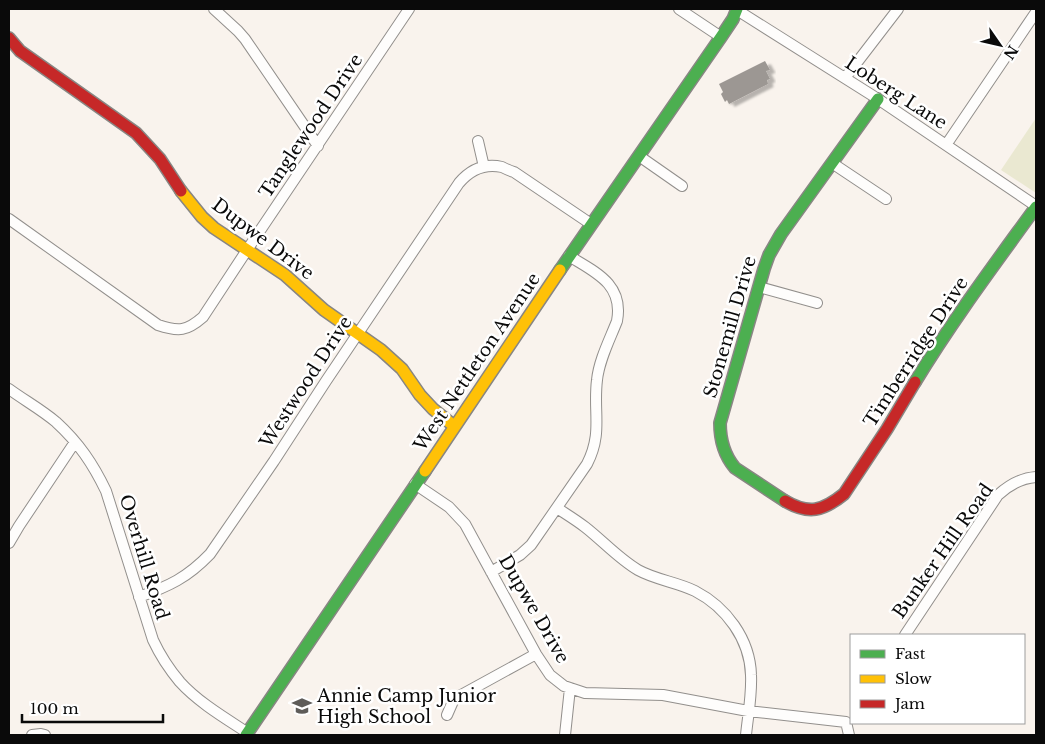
<svg xmlns="http://www.w3.org/2000/svg" width="1045" height="744" font-family="'Libre Baskerville',serif">
  <style>
    .cemetery { fill: #eae8d1 }
    .building { fill: #9c9793; filter: url(#shadow) }
    .lines { fill: none; stroke-linecap: round; stroke-linejoin: round }
    .street-casing { stroke: #928f8c; stroke-width: 12 }
    .fast-casing { stroke: #888683; stroke-width: 14 }
    .slow-casing { stroke: #888683; stroke-width: 14 }
    .jam-casing { stroke: #888683; stroke-width: 14 }
    .street { stroke: #fefdfc; stroke-width: 10 }
    .fast { stroke: #4caf50; stroke-width: 11 }
    .slow { stroke: #ffc107; stroke-width: 11 }
    .jam { stroke: #c62828; stroke-width: 11 }
    .labels { text-anchor: middle; stroke-width: 5; stroke-linejoin: round; paint-order: stroke }
    .street-label { font-size: 18px; fill: #0a0a0a; stroke: #fff }
    .poi-label { font-size: 18px; fill: #0a0a0a; stroke: #fff; text-anchor: start }
  </style>
  <defs>
    <filter id="shadow"><feDropShadow dx="5.5" dy="3" stdDeviation="1" flood-color="#0004"/></filter>
  </defs>
  <rect width="100%" height="100%" fill="#f9f3ed"/>
  <path class="cemetery" d="M1036,118V193L1001,170Z"/>
  <path class="building" d="M765,61L770,70L766,71L770,79L767,80L768,84L729,104L727,100L725,102L721,94L723,92L719,84Z"/>
  <g class="lines">
    <defs>
      <path id="street" d="M214,9L238,31L245,39L318,146
        M679,9L721,37
        M737,10L878,99L1036,206
        M845,78L898,9
        M478,141L484,167
        M946,145L1036,12
        M639,156L682,186
        M832,163L886,199
        M9,219L158,325C179,332 187,331 203,317L247,250L409,9
        M759,287L817,303
        M9,389C24,400 42,410 56,422C79,443 93,464 106,491L153,640C160,655 169,669 180,682C198,702 225,718 248,733
        M415,484L449,507L465,524L536,654L550,675L564,686L585,693L663,695L748,711L846,722
        M557,508C566,514 576,520 585,527C603,541 619,559 638,570C656,580 677,582 695,591C726,607 750,639 751,675C752,695 748,715 746,735
        M9,543L19,526L75,442
        M491,572L520,555L531,545L587,464C603,433 593,412 597,380C599,360 610,339 617,321C624,284 595,272 569,256
        M139,597C169,586 187,578 210,554L274,461L326,381L459,183C470,170 484,163 502,167C506,169 510,171 514,172L591,224
        M905,635L998,495C1009,485 1021,478 1036,477
        M447,715L454,699L536,654
        M846,722L849,735
        M32,735L41,734L45,735
        M565,735L570,688"/>
      <path id="fast" d="M560,270L721,37L733,19L737,9
        M915,382C952,321 994,265 1036,207
        M785,501L735,468C724,455 720,440 720,423L764,269L769,255L781,234L878,99
        M246,735L425,471"/>
      <path id="slow" d="M181,191L202,217L214,228L285,275L324,310L381,350L402,369L420,395L433,409L454,426
        M425,471L560,270"/>
      <path id="jam" d="M9,38L20,51L136,133L160,159L181,191
        M785,501C809,515 823,511 844,494L887,429L915,382"/>
    </defs>
    <use href="#street" class="street-casing"/>
    <use href="#fast" class="fast-casing"/>
    <use href="#slow" class="slow-casing"/>
    <use href="#jam" class="jam-casing"/>
    <use href="#street" class="street"/>
    <use href="#fast" class="fast"/>
    <use href="#slow" class="slow"/>
    <use href="#jam" class="jam"/>
  </g>
  <defs>
    <symbol id="school-bare" viewBox="-9 -9 18 18"><path d="M0-5L7-2L0 1L-7-2ZM-4 1L0 2.5L4 1V4Q0 6-4 4Z" fill="#5e5c59" stroke="#fff" stroke-width="2.5" paint-order="stroke"/></symbol>
  </defs>
  <g fill-rule="evenodd">
    <use href="#school-bare" x="288" y="692" width="28" height="28"/>
  </g>
  <g class="labels">
    <g class="street-label">
      <text transform="translate(896 93) rotate(33)" y="6">Loberg Lane</text>
      <text transform="translate(311 126) rotate(-56)" y="6">Tanglewood Drive</text>
      <text transform="translate(263 239) rotate(37)" y="6">Dupwe Drive</text>
      <text transform="translate(730 327) rotate(-74)" y="6">Stonemill Drive</text>
      <text transform="translate(916 352) rotate(-57)" y="6">Timberridge Drive</text>
      <text transform="translate(477 362) rotate(-56)" y="6">West Nettleton Avenue</text>
      <text transform="translate(306 382) rotate(-57)" y="6">Westwood Drive</text>
      <text transform="translate(943 551) rotate(-55)" y="6">Bunker Hill Road</text>
      <text transform="translate(144 557) rotate(73)" y="6">Overhill Road</text>
      <text transform="translate(534 609) rotate(60)" y="6">Dupwe Drive</text>
    </g>
    <g class="poi-label">
      <text x="317" y="702">Annie Camp Junior<tspan x="317" dy="21">High School</tspan></text>
    </g>
  </g>
  <rect width="1045" height="744" fill="none" stroke="#0a0a0a" stroke-width="20"/>
  <rect x="850" y="634" width="175" height="90" fill="#ffffff" stroke="#9d9d9d"/>
  <rect x="860" y="650" width="25" height="8" fill="#4caf50" stroke="#9d9d9d"/>
  <text x="895" y="659" font-size="15" fill="#0a0a0a">Fast</text>
  <rect x="860" y="675" width="25" height="8" fill="#ffc107" stroke="#9d9d9d"/>
  <text x="895" y="684" font-size="15" fill="#0a0a0a">Slow</text>
  <rect x="860" y="700" width="25" height="8" fill="#c62828" stroke="#9d9d9d"/>
  <text x="895" y="709" font-size="15" fill="#0a0a0a">Jam</text>
  <g transform="translate(1000 45) rotate(124)" stroke="#ffffff" stroke-width="4" paint-order="stroke">
  <path d="M0-4L9 19L0 12L-9 19Z" fill="#0a0a0a"/>
  <text y="-8" font-size="14" font-weight="bold" text-anchor="middle" fill="#0a0a0a">N</text>
  </g>
  <path d="M22 714v8h141v-8" fill="none" stroke="#0a0a0a" stroke-width="2.5"/>
  <text x="30" y="714" font-size="15" fill="#0a0a0a" stroke="#ffffff" stroke-width="4" paint-order="stroke">100 m</text>
</svg>
